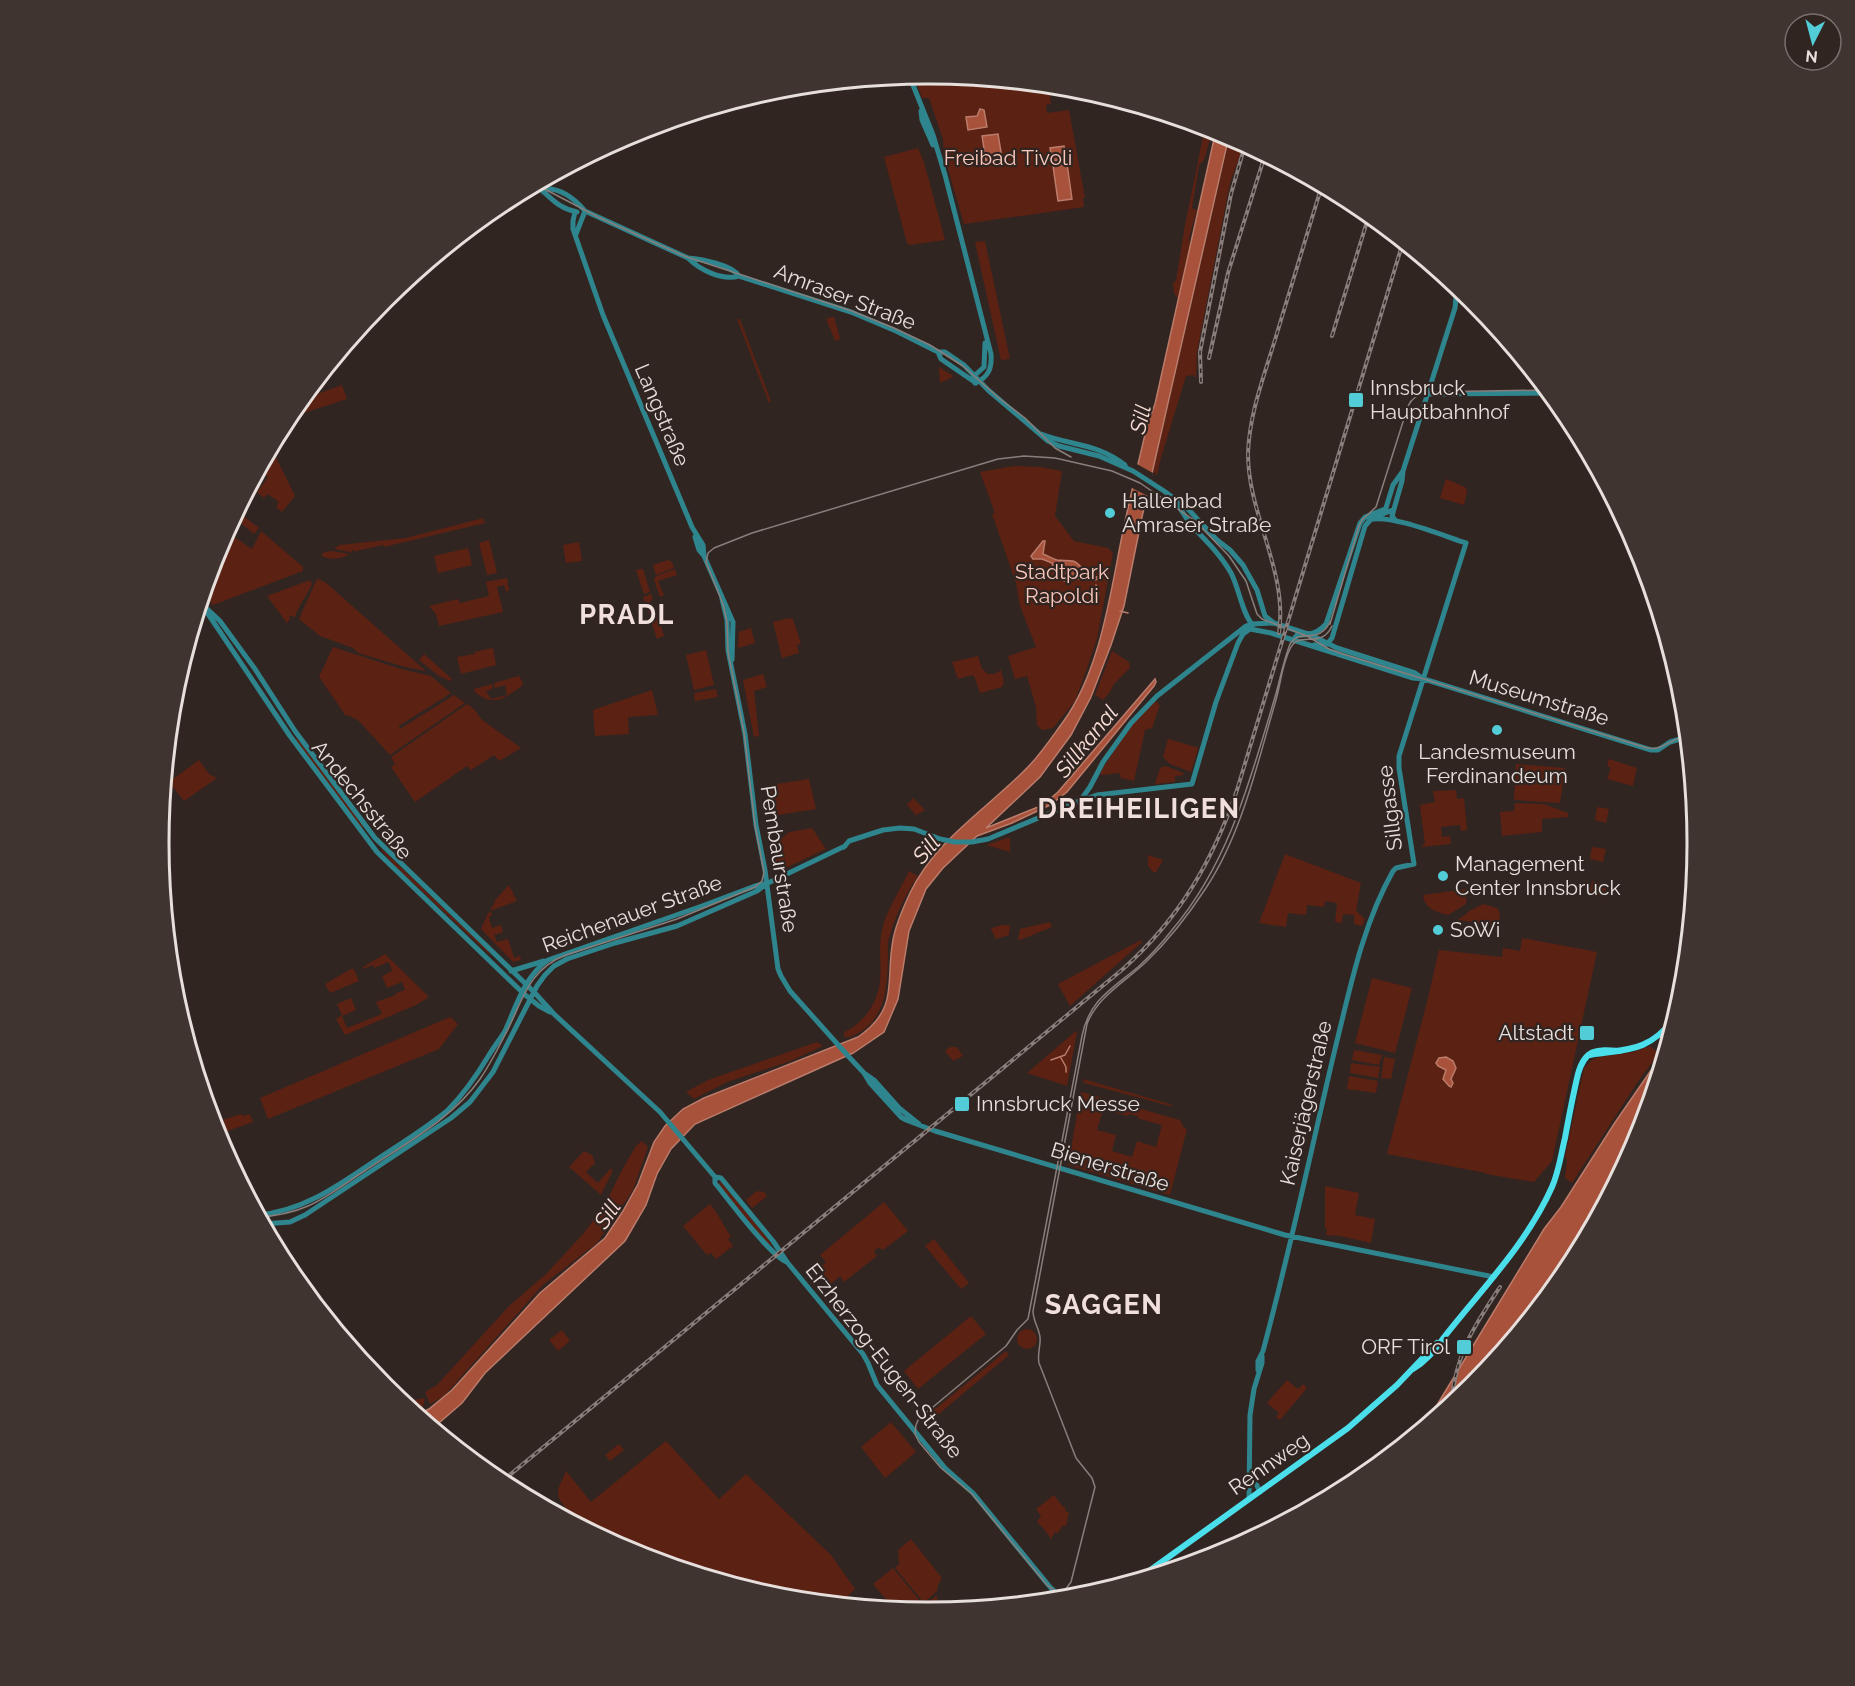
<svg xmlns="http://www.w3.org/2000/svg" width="1855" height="1686" font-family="Raleway,sans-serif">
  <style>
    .green { fill: #5b2113; fill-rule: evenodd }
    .water { fill: #a8513b; stroke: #bb7c6b; stroke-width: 1.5 }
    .pier { fill: #312522 }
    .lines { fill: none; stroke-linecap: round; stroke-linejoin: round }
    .stream { stroke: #bb7c6b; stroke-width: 1.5 }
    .minor { stroke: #2f858d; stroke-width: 5 }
    .major { stroke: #4bdeeb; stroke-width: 6 }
    .tram { stroke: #887e7b; stroke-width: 1.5 }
    .rail-casing { stroke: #887e7b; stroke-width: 4 }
    .rail { stroke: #312522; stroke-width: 1.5; stroke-dasharray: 4.5; stroke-linecap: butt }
    .poi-dot { fill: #52ccd6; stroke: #312522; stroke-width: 2 }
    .labels { text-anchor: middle; stroke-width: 4.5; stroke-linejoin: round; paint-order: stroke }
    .park-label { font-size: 21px; fill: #fac8bb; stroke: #312522 }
    .street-label { font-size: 21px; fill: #e7dfdc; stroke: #312522 }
    .poi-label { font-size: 21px; fill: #e7dfdc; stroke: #312522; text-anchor: start }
    .water-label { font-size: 22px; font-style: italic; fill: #f8ded7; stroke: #312522 }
    .district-label { font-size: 27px; font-weight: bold; letter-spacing: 1.5px; fill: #f0dfdb; stroke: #312522 }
    .rim { fill: none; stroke: #e7dfdc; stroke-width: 3 }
  </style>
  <rect width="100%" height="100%" fill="#312522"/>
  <path class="green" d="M928,74L1049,86L1051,104L1046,105L1047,113L1069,110L1085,198H1083L1084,207L964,224L944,155L943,139L929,98H922L913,75Z
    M1205,127L1213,129L1204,160L1199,165L1192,208L1197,210L1189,238L1190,244L1178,299L1174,293L1173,283L1176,281L1185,225Z
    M1230,136L1244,144L1230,183L1197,352L1196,378L1193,375L1186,376L1160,461L1157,475L1153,472Z
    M918,148L924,162L945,240L910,245L907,243L884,157Z
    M985,241L1010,359L1001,360L975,242Z
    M832,317H834L840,338L837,341L835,340L826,319Z
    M737,319H740L741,322L771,401L769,403Z
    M939,367L953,376V377L940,383Z
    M342,385L347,399L294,416L292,410L301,400Z
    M271,447L295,496L282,512L276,507L279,502L268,494L264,498L257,492L268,477L259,470Z
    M1014,466L1040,467L1062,471L1055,516L1074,541L1108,548L1113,553L1097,639L1086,671L1075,701L1053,728L1042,730L1037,725L1036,707L1027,676L1015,679L1008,656L1036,647L1020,606L1016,583L992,514L995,513L980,472Z
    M1446,479L1465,487L1467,492L1464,505L1440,498Z
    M241,514L259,528L254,534L237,520Z
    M483,518L485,523L384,547L383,545L356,551V553L354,550L351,552V555L350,552L334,549L339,545L406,538Z
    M261,531L303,567V571L213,605L203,593L211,568L227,532L252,549Z
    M489,540L497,573L487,575L479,543Z
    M579,542L582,561L566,563L563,545Z
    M468,548L472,565L438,573L434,556Z
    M332,551L349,554C343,559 328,561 321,555L325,552Z
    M668,560L672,562L674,568L656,575L653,565Z
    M641,569H643L650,592L644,594L636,570Z
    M675,569L677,575L658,581L664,595L660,597L654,580L656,576Z
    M507,578L509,591H506L504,585L497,587L503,612L439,626L436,614L429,606L458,599L460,603L489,596L486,582Z
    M318,579L325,582L426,671L405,667L358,653L353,648L320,636L299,619L316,581Z
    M310,580L312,584C307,596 299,604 295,617L289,616L290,619L287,623L267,596Z
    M651,594L653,599L650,601L652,607H655L664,636L657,639L643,597Z
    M789,618L793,619L801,644L797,645L799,653L782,658L773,622Z
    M751,628L755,643L738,648L739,632Z
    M333,647L401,669L431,676L451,693L399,726L400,729L454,695L465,703L390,755L359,721L348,715L346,716L319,677Z
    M493,648L496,665L461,674L457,657L475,654L474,652Z
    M706,650L714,685L694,690L686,655Z
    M1112,651L1129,662L1130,668L1114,684L1110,692L1103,700L1095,695Z
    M424,654L452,679L450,681L439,676L419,660Z
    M978,656L982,669L988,674H995L1001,670L1004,682L1002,687L980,693L974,676L972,675L958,679L952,662Z
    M763,674L767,687L754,691L759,736L754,737L743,680Z
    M519,676L523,683L522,686C505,698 493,708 474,691V689L492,684L493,688L486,692L491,699L507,695L505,685L495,688L494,683Z
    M716,689L718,697L695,701L694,693Z
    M652,690L658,715L628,717L629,734L595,736L593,710Z
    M1154,700L1160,705L1152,728L1145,730L1134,781L1121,778L1120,773L1101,775V771L1131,726Z
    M467,704L475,710L481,719L521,748L499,761L494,755L471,770L467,766L415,802L391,767L395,764L391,757Z
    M297,738L364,827L362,829L295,739Z
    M1168,739L1196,747L1198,749L1191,772L1170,764L1163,757Z
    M1609,759L1637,768L1633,786L1607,779L1611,768L1607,766Z
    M199,760L209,774L217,778L184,801L169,782Z
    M1516,764L1565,768L1560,803L1514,800Z
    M1166,766L1183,773L1184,775L1175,776V782L1155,784L1160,768Z
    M809,779L816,809L778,815L775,804H773L770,785Z
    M1456,790L1457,799L1464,798L1467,830L1461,831L1460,825L1441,827L1442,837L1450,836L1451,844L1423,847L1422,845L1425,844L1420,805L1435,802L1433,791Z
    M913,798L925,810L916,815L907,805Z
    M1515,803L1544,804L1568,813V817L1542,819V832L1502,836L1500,812L1514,811Z
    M1597,807L1609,809L1606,823L1595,820Z
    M812,828L826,849L779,871L773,866L770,840L781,839L789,832Z
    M1007,838H1010V852L986,845Z
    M1592,847L1606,849L1603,862L1590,859Z
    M382,849L488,951L491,956L394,865L381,850Z
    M1285,854L1361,883L1356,911L1365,919L1362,926L1354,924V915L1343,914L1342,923L1335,922L1337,903L1325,901L1324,907L1307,905L1306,915L1288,913L1286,927L1259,923Z
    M1148,855L1163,860L1156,872H1153L1148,866Z
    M909,871L918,876C906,894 896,914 890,935C887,942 888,951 888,958C887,993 885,1025 847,1038L846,1036L844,1037V1032C852,1029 859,1023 865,1016C892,984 873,956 884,922C890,905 901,888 909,871Z
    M1592,881L1607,885L1604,897L1589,894Z
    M509,885L517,901L490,911L496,899Z
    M1467,889L1466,904L1448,915C1436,912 1424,908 1423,895Z
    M1483,904L1497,908C1502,914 1498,919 1501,926L1458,920L1471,910Z
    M491,912L492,915L489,917L492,928L501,925L503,932L494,935L497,942L508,939L514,958L520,956L521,960L513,962L481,929L488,913Z
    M1050,922L1052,927L1020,940L1018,939L1020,929Z
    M1003,925H1010L1009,935L996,939L991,929V928Z
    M1522,938L1597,952L1552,1161L1534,1182L1486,1174V1173L1387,1154L1427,1002L1439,950L1502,957L1503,948L1520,951Z
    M1141,940L1142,942L1070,1006L1058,984Z
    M385,954L429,997L416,1005L345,1035L336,1019L342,1015L337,1004L351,998L356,1010L342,1016L347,1028L382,1014L376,1002L396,995V993L405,990L402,982L387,988L382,976L392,971L389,962L374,968L373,965L363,969V967Z
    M351,969H354L359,981L330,993L325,984Z
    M1372,978L1412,988L1395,1053L1355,1043Z
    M450,1017L458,1024L439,1049L268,1119L260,1098Z
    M1076,1031L1077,1032L1067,1086L1027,1073Z
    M817,1042L823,1046L788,1062L727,1082L694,1099L686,1092L708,1080Z
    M1650,1046L1659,1053L1639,1080L1572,1183L1565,1178L1567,1160L1565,1157L1584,1068L1592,1060L1599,1057L1633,1052Z
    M950,1047H957L963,1056L953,1061L945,1051Z
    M1354,1050L1382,1055L1379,1065L1352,1060Z
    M1384,1057L1395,1059L1391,1079L1381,1078Z
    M1351,1063L1380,1067L1378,1078L1350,1073Z
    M1349,1076L1378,1081L1376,1093L1347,1089Z
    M1083,1079L1173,1105L1170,1106L1084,1083Z
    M1081,1092L1180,1120L1184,1128L1187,1129L1170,1195L1068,1165ZM1103,1109L1128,1116L1129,1114L1138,1116V1118L1140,1119L1162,1125L1156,1147L1137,1141L1132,1157L1112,1151L1116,1135L1097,1130Z
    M241,1114L244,1116L250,1114L253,1122L216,1135L212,1123Z
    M642,1141L648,1147L633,1190L597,1243L543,1285L444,1396L430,1404L425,1392L437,1385L509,1306L546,1274L584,1233L604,1206L623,1168L636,1146Z
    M584,1151L592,1155L595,1163L586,1172L598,1183L610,1169L613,1170L601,1195L569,1167Z
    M721,1182L772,1244L769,1246L718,1184Z
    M1325,1186L1359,1193L1355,1215L1375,1219L1371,1243L1340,1236L1326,1235L1327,1229L1325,1228Z
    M757,1191L764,1192L767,1196L752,1208L746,1200Z
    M884,1202L908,1231L883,1250L880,1248L876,1249L874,1252L877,1256L844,1282L840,1276L831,1284L819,1269L826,1262L820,1255Z
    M710,1204C719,1215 723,1225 731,1236L728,1239L733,1246L716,1259L711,1253L707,1255L683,1226Z
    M934,1239L969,1283L961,1289L925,1246Z
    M971,1316L986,1334L918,1389L904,1371Z
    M1017 1339a10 10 0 1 1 20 0a10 10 0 1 1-20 0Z
    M562,1330L570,1341L558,1351L549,1340Z
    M1006,1351L1009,1355L933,1419L929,1414Z
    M1287,1380L1298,1389L1303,1384L1307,1388L1280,1420L1276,1417L1279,1413L1267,1403Z
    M425,1398L423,1406L414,1412L405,1405L413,1400Z
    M891,1422L916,1452L885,1478L861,1447Z
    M666,1441L719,1499L746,1474L831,1555L855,1589L847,1597L844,1604L777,1598L633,1554L563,1516L566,1508C552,1492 559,1489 566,1471L591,1502Z
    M619,1444L624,1450L610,1461L605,1455Z
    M1054,1495L1063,1507H1065V1511L1069,1512L1066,1526H1062L1058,1533L1055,1532L1051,1539L1044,1529L1037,1522L1041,1516L1036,1509Z
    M911,1539L942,1578L938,1585L937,1591L924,1603L895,1568L899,1564L898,1550Z
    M893,1568L924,1606L937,1595V1604L942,1605V1611L927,1612L894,1609L873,1584Z"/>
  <path class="water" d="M980,109L984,110L987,127L968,130L966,117L977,116Z
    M1216,130L1229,136L1142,517L1124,606L1111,645L1091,697L1071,735L1040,777L986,828L1043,805L1058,792L1155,679L1156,682L1154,686L1067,792L1050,805L1012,823L977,836L943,868L926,889L909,931L898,999L884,1032L853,1053L695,1124L671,1149L657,1174L646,1205L625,1241L485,1373L462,1403L433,1428L417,1415L429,1409L452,1390L540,1293L605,1238L623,1211L638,1184L654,1142L665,1126L683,1109L704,1098L858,1037C900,1008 885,982 893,940C895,927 904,906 910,893C935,840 987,809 1027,768C1040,755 1052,737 1063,722C1098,674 1109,603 1120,546C1128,505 1138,464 1148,422L1155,404Z
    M998,134L1002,158L986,161L982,136Z
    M1064,146L1066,159L1052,161L1050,148Z
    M1067,164L1072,199L1058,201L1053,166Z
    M1043,541H1045L1043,554C1048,556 1053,559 1057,560C1062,561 1068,560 1073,561C1084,565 1080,574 1097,577L1098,579C1087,584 1077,574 1064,581L1055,575L1052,563L1042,559H1033L1031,556Z
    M1665,1050L1638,1138L1567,1271L1471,1387L1419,1430L1437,1405L1544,1229L1561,1207L1614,1124Z
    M1446,1057L1453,1061L1456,1068L1451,1079L1453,1083L1451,1087L1449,1086L1443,1079L1446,1070L1438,1066L1436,1063L1439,1058Z"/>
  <path class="pier" d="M1135,463L1153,473L1148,496L1130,487Z"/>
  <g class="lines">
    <path class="stream" d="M1096,585L1099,594
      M1120,611L1128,613
      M1061,1058L1066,1067V1072
      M1051,1060L1065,1055L1070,1046"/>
    <path class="minor" d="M909,75L933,135L945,175L991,354C992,368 989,377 975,383
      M921,111L922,120L933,145
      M534,185C550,194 555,208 577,212
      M542,189C560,187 574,198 585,211L688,258C700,270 722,281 739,276
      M575,212L573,221V229L603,315L692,527L703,545L704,556
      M576,234L585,211
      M688,258C701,259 732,265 739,276L851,312L896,331L938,352H945L964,365L988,390L1048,441L1059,446L1099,456L1133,471L1164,491L1187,508L1217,540L1230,550L1243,565L1257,590L1265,616L1274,623
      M938,352L941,359L976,383
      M973,377L984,367L985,343
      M1426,394L1549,393
      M1041,434C1072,446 1097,443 1125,465
      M1176,503C1182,510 1186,519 1192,526C1206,541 1221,555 1231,573C1239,588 1243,616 1253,625
      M1385,511L1393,485L1403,471
      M1396,521L1392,516L1402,481L1403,471L1455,308L1457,287
      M695,537L699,550L704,556L733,622L732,660
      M722,599L727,620L728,650L745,734L756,825L765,870L778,969L781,976L790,991L849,1057L864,1073L874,1080L899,1108L919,1124
      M200,602L290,736L377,852L524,994L539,1006L550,1012
      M203,605L220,621L255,669L295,731L375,838L534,992L554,1014L660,1112L715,1177V1183C728,1199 771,1257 787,1262
      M1293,640L1297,635C1309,635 1317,634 1326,624L1360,523L1365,517L1385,509
      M1314,645L1327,644L1332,638L1365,526L1372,518L1393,510
      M1080,801L1090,787L1103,762L1131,723L1157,696L1246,626L1252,624L1274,623L1311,635L1337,648L1415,673L1422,678
      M844,847L849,841L883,830L900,828L914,829L940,839L955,842H972L988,839L1079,801L1097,795L1192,784L1216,702L1238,643L1243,634L1250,629L1271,633L1413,678L1424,679L1651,750H1658L1670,742L1687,737
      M511,971L544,961
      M864,1073L870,1083L901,1117L906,1120L935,1131L1285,1235L1494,1277
      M715,1177L721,1178L773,1241L787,1262L863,1354L868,1363L877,1385L945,1468L973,1493L1050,1587L1063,1599
      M258,1215C306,1211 343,1182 382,1156C404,1142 427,1127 447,1111C464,1094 477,1075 489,1055C494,1047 500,1039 505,1031C517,1005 524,977 548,960L702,906L755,886L764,884
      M263,1224L290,1222L305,1215L451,1118L470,1102L493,1072L537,986L545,975L554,966L567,959L615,943L677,926L757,891L766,884L845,846
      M1258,1370V1361L1263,1351C1290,1251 1311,1150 1335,1049C1350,989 1362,926 1393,871L1396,868L1414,864L1399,768V756L1466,543C1444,536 1388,513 1369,520
      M1252,1475L1260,1492
      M1249,1498L1250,1415L1254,1389L1262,1363V1356
      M1051,1588L1055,1600"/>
    <path class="major" d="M1590,1055C1628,1049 1648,1052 1674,1019
      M1413,1369C1428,1360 1435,1349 1445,1336C1483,1288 1527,1243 1552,1187C1559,1171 1561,1154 1565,1138C1569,1116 1573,1095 1578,1074C1585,1049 1596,1049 1620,1051
      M1138,1579L1348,1428L1397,1385L1437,1343"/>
    <path class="tram" d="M535,184L598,217L684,256L852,311L894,328L930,345L963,366L1000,399L1025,418L1055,448L1071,457
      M1332,618C1319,648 1302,626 1290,644C1283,662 1280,680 1275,697C1250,780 1229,863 1172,930C1162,943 1150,956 1138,967C1112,989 1089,1000 1082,1036L1028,1319L1017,1330L1006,1346L927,1412L919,1418L916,1425L915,1434L919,1442L941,1468L972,1494L1047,1585L1055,1591L1065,1590L1071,1582L1095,1487L1092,1478L1076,1458L1039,1363C1037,1353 1041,1346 1040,1337C1039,1328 1033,1321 1033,1311L1087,1024C1097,997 1126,981 1146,962C1169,940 1189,914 1206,888C1242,834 1258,761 1276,700C1281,683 1282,663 1291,647C1300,631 1322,649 1332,626
      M1330,624L1359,526L1362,520L1376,507L1408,406C1412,398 1418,394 1427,392L1547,390
      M259,1217C276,1216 292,1213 308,1206C329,1197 347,1182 366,1170C406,1143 452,1119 480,1079C491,1063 500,1045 509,1027C524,996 531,968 566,955L677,919L755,887L762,881L764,872L755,825L744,732L728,652L727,622L723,604L706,562L708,553L714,548L752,533L998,459L1024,456L1055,458L1112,471L1140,483L1194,520L1229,556L1246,581L1257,614L1262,619L1307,636L1329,649L1343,654L1647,748C1661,751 1672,739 1686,736"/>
    <defs>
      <path id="rail" d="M1332,336L1369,215
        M1209,358L1228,273L1265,155
        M1201,382L1200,352L1231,194L1245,145
        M1279,633C1288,571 1248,515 1248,454C1249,416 1263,379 1274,343C1290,291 1306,238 1322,185
        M1451,1404C1456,1353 1473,1328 1500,1287
        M500,1483L1123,969C1179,919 1213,861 1237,790L1403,242"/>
    </defs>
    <use href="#rail" class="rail-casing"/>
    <use href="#rail" class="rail"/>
  </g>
  <g class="poi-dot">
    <rect x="1348" y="392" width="16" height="16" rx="3"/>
    <circle cx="1110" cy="513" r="6"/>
    <circle cx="1497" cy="730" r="6"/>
    <circle cx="1443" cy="876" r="6"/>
    <circle cx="1438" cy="930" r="6"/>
    <rect x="1579" y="1025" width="16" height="16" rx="3"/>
    <rect x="954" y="1096" width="16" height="16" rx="3"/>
    <rect x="1456" y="1339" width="16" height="16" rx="3"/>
  </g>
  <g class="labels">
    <g class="park-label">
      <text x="1008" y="165">Freibad Tivoli</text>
      <text x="1062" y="579">Stadtpark<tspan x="1062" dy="24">Rapoldi</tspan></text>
    </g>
    <g class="street-label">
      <text transform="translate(845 297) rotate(21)" y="7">Amraser Straße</text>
      <text transform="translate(662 415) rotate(67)" y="7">Langstraße</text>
      <text transform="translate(1539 698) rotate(17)" y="7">Museumstraße</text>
      <text transform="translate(362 800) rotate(51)" y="7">Andechsstraße</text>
      <text transform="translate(1390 808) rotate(-97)" y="7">Sillgasse</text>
      <text transform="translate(779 859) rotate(81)" y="7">Pembaurstraße</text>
      <text transform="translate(632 914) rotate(-20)" y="7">Reichenauer Straße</text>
      <text transform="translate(1306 1103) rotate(-77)" y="7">Kaiserjägerstraße</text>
      <text transform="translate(1110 1167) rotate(17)" y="7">Bienerstraße</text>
      <text transform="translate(884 1361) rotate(52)" y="7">Erzherzog-Eugen-Straße</text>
      <text transform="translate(1269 1464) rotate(-35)" y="7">Rennweg</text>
    </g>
    <g class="poi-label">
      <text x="1370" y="395">Innsbruck<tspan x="1370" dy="24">Hauptbahnhof</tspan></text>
      <text x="1122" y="508">Hallenbad<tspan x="1122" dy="24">Amraser Straße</tspan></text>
      <text x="1497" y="759" text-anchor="middle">Landesmuseum<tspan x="1497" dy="24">Ferdinandeum</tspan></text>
      <text x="1455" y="871">Management<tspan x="1455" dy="24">Center Innsbruck</tspan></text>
      <text x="1450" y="937">SoWi</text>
      <text x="1574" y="1040" text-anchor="end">Altstadt</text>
      <text x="976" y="1111">Innsbruck Messe</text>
      <text x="1450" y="1354" text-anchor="end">ORF Tirol</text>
    </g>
    <g class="water-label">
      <text transform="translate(1140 419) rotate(-77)" y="8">Sill</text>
      <text transform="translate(1086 741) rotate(-51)" y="8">Sillkanal</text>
      <text transform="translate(926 849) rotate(-49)" y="8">Sill</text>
      <text transform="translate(607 1214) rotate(-56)" y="8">Sill</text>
    </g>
    <g class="district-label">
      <text x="627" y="624">PRADL</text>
      <text x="1139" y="818">DREIHEILIGEN</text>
      <text x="1104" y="1314">SAGGEN</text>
    </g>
  </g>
  <path d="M0 0H1855V1686H0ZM169 843a759 759 0 1 1 1518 0a759 759 0 1 1-1518 0Z" fill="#403431" fill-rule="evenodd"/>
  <path class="rim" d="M169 843a759 759 0 1 1 1518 0a759 759 0 1 1-1518 0Z"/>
  <g transform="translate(1813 42) rotate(186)"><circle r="28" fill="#312522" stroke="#7a6f6c" stroke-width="1.5"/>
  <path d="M0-4.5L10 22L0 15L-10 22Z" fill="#52ccd6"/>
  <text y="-9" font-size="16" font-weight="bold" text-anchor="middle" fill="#e7dfdc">N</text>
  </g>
</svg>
